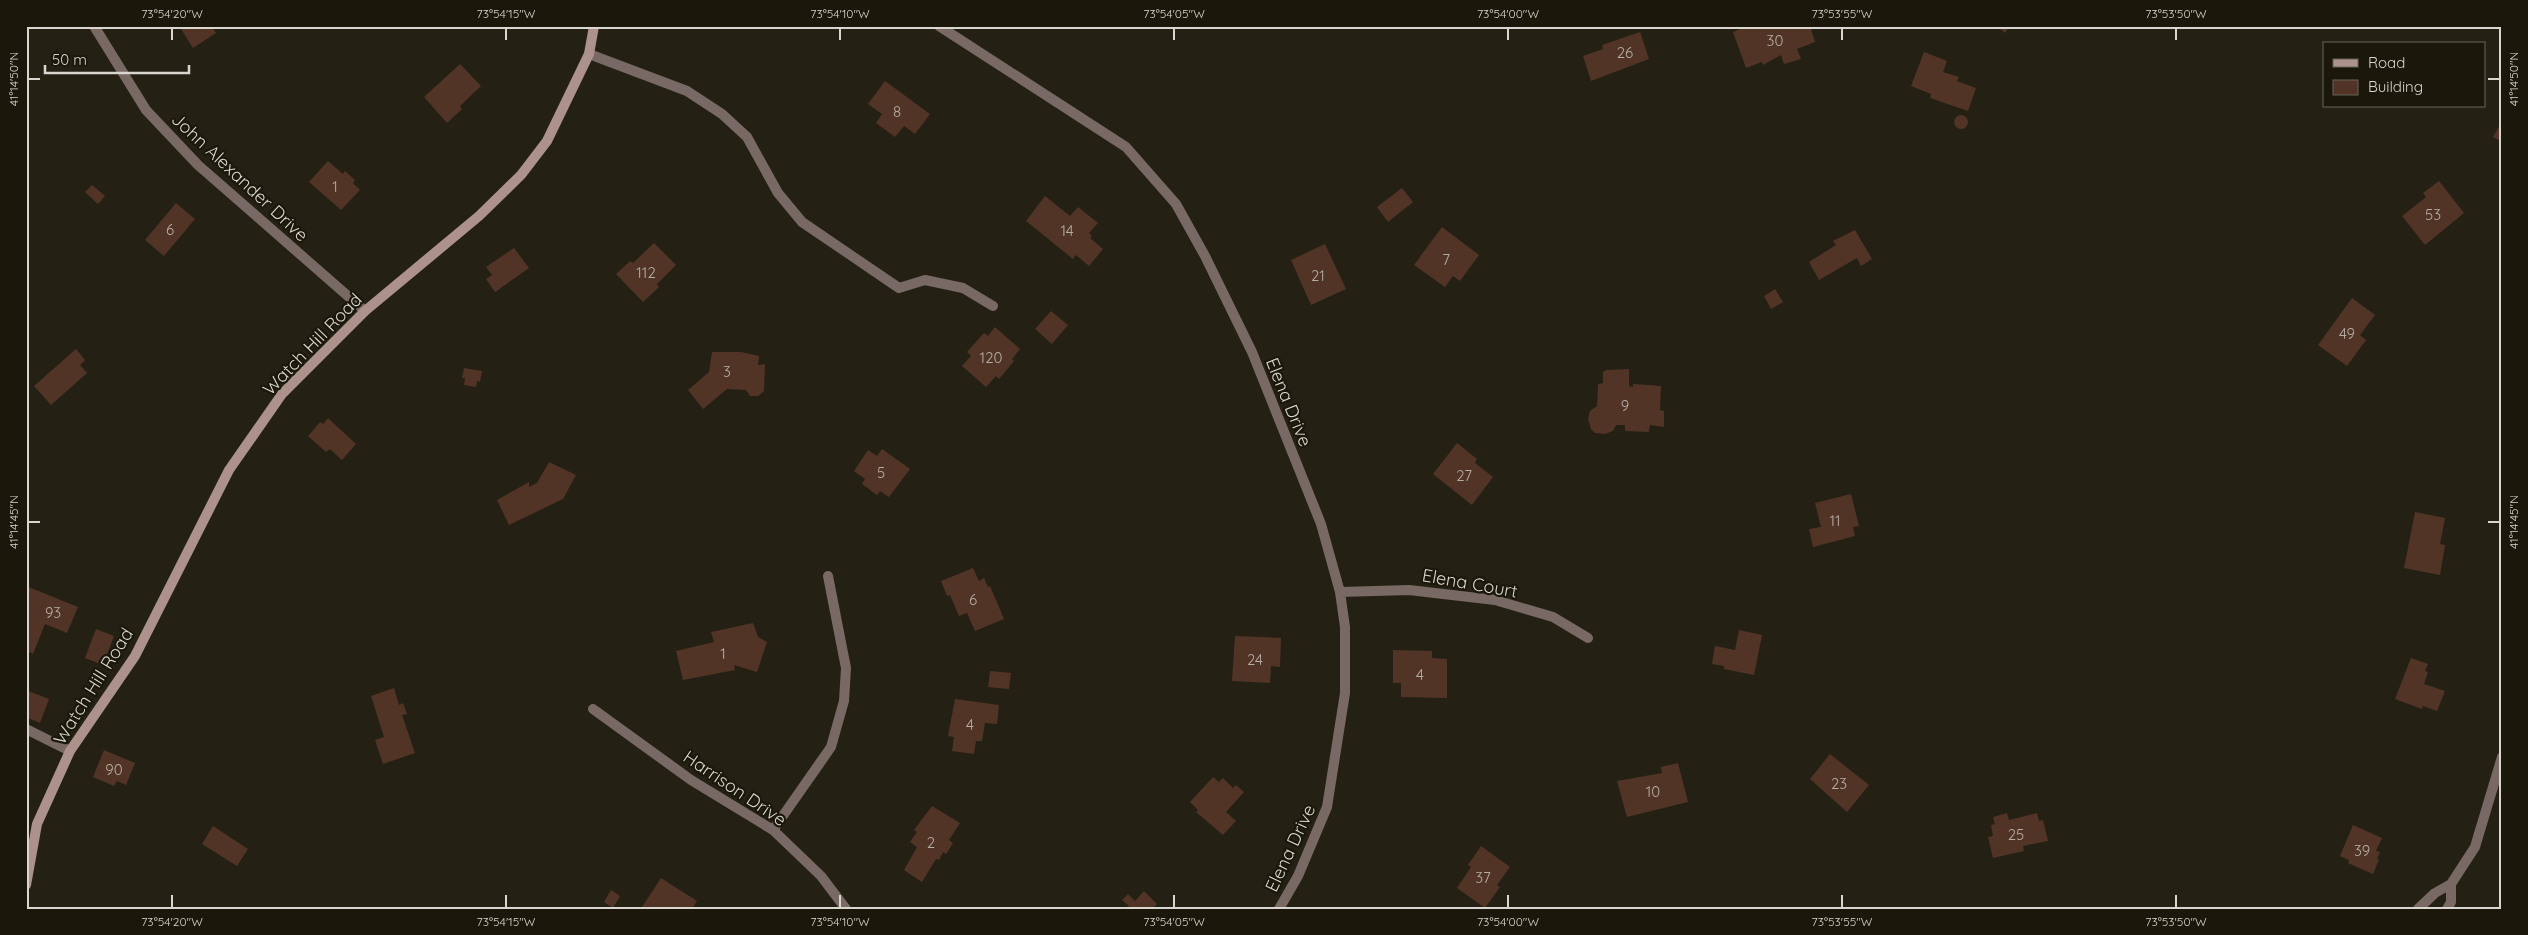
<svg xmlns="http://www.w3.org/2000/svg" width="2528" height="935" font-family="Quicksand,sans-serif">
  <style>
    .building { fill: #513426 }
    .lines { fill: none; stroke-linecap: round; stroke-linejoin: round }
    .lane { stroke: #796964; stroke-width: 10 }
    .street { stroke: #796964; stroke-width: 10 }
    .secondary { stroke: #ac928a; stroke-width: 10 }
    .ticks { fill: none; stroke: #d8d6ce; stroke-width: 2 }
    .labels { text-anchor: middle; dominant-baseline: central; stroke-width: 4.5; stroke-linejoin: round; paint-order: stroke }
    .number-label { font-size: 15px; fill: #b6aea4 }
    .street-label { font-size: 18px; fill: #d8d6ce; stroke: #1b180b }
    .neatline { fill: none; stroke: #d8d6ce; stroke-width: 2 }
    .ticks-label { font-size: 12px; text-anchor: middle; fill: #d8d6ce }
  </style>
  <rect width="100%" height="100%" fill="#242114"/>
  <path class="building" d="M179,26H211L216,33L193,48Z
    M1747,26H1810L1815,42L1797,49L1801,59L1784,64L1781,55L1763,65L1762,62L1746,68L1733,32Z
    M1997,26H2010L2005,33Z
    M1640,32L1649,59L1591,81L1583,56L1603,49L1602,45Z
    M1924,52L1947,61L1943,72L1959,77L1957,81L1976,88L1968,111L1930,98L1931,94L1911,86Z
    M460,64L481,86L460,106L462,109L447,123L424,97Z
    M885,81L930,114L915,134L904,126L895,137L876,123L882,114L868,104Z
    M1954 122a7 7 0 1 1 14 0a7 7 0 1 1-14 0Z
    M2502,121V142L2493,137Z
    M328,161L343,174L345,171L355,180L353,183L360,190L341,210L309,182Z
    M2439,181L2464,213L2425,245L2402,216L2426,197L2423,193Z
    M92,185L105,196L98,204L85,192Z
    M1402,188L1413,202L1388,222L1377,207Z
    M1045,196L1070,216L1078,207L1098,223L1089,233L1092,236L1090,238L1103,249L1089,266L1076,255L1073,259L1026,221Z
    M176,203L195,219L164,256L145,240Z
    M1442,227L1479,255L1460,281L1453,276L1445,287L1414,265Z
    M1855,230L1872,259L1861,266L1857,258L1819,280L1809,262L1836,245L1833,241Z
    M654,243L676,265L657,284L659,287L643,302L616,274L630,261L633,263Z
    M1325,244L1346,289L1311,305L1291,260Z
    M514,248L529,268L495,292L486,279L492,275L486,267Z
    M1775,289L1783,302L1771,309L1764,296Z
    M2352,298L2375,315L2360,335L2366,340L2347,366L2318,345Z
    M1051,311L1068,325L1052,344L1035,329Z
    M995,327L1020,349L1012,359L1014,361L999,379L996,376L986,387L962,366L971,356L967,352L984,333L988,336Z
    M76,349L85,360L80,365L87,373L51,405L34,386Z
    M712,352H741L759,356L758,365L765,364L764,391L758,396H750L746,390L727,389L703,409L688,390L709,372Z
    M464,368L482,371L480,382L477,381L476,387L464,385L465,378H462Z
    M1629,369V386L1633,387V384L1661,386L1660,410L1664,411V427L1650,425L1649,432L1625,431V425H1616L1613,431L1605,434L1595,433L1591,429L1588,419L1590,411L1597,406L1598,384L1603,383V372L1606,370Z
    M328,418L356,444L342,460L330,449L326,452L308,436L320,422L323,424Z
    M1457,443L1477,459L1475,463L1493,477L1472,505L1433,474Z
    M882,449L910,469L889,497L880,491L877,495L862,484L865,479L854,471L868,450L877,456Z
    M549,462L576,475L563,499L509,525L497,500L529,482V487L537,483Z
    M1851,494L1859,526L1853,527L1855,536L1813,547L1809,529L1821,527L1815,503Z
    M2415,512L2445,518L2440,544L2445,545L2440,575L2404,568Z
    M973,568L979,581L984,578L988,587L990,586L1004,619L975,631L967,613L959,616L950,595L947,596L941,581Z
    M26,586L78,607L67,633L45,624L33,654L30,652L26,661Z
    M753,623L758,637L767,642L757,672L734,665L735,670L683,680L676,651L714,642L711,632Z
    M96,629L114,636L103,665L85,658Z
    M1739,630L1762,635L1754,675L1724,669V666L1712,664L1715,646L1735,650Z
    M1235,636L1281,638L1280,667L1271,666L1270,683L1232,681Z
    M1393,650L1432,651V658L1447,659V698L1401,697V683H1393Z
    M2411,658L2428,664L2425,671L2428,672L2424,684L2445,691L2437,711L2423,706L2422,709L2395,699Z
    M990,671L1011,673L1009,689L988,687Z
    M394,688L399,705L403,703L407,714L402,715L415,753L383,764L375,740L384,737L371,696Z
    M26,690L49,699L40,723L26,717Z
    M955,699L999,705L997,724L985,723L982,741H976L974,754L952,751L954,737L948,736Z
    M104,750L135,763L126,785L117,781L114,786L93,777Z
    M1830,754L1869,785L1847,812L1810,779Z
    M1678,763L1688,802L1627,817L1617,781L1662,773L1661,767Z
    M1213,777L1219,782L1223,778L1233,788L1236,785L1244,792L1226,812L1236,821L1223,835L1196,812L1198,810L1190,802Z
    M932,806L960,823L949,840L953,843L946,854L943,852L939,860L936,859L922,882L904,870L917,847L910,842L917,832L914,830Z
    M2007,813L2009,820L2037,813L2039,821L2043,820L2048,841L2023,846L2024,851L1993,858L1988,837L1993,836L1991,825L1995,824L1993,817Z
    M2353,825L2382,838L2376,851L2380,852L2377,859L2379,860L2373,874L2348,863L2349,860L2340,856Z
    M213,826L248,849L237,866L202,844Z
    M1481,846L1510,867L1497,885L1500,887L1485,908L1457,888L1471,867L1468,865Z
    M661,878L697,901L692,909H645L642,907Z
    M611,890L620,896L613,908L604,902Z
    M1144,891L1157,904L1152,909H1127L1129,906L1122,900L1128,894L1135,901Z"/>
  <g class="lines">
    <path class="lane" d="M26,729L70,751"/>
    <path class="street" d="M94,26L146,110L198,165L365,311
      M939,26L1126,147L1176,204L1205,256L1252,352L1321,524L1340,592L1345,627V693L1327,807L1298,876L1279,909
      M589,54L687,91L722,114L747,137L778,193L802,222L899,288L925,280L963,288L993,306
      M1340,592L1409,590L1495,600L1553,617L1588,638
      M593,709L691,780L773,830L821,876L846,909
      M773,830L831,747L844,701L846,668L828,576
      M2418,909L2435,893L2451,884
      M2447,909L2451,902V884L2475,847L2502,757"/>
    <path class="secondary" d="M26,885L37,824L70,751L135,656L229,470L282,394L365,311L479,216L521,175L547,141L589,54L594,26"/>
  </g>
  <path class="ticks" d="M172,28V40M506,28V40M840,28V40M1174,28V40M1508,28V40M1842,28V40M2176,28V40M28,79H40M2488,79H2500M28,522H40M2488,522H2500M172,895V908M506,895V908M840,895V908M1174,895V908M1508,895V908M1842,895V908M2176,895V908"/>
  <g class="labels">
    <g class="number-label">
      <text x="1775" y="40">30</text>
      <text x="1625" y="52">26</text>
      <text x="897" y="111">8</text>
      <text x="335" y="186">1</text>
      <text x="2433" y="214">53</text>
      <text x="170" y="229">6</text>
      <text x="1067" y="230">14</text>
      <text x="1446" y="259">7</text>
      <text x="646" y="272">112</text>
      <text x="1318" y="275">21</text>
      <text x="2347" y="333">49</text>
      <text x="991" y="357">120</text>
      <text x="727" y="371">3</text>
      <text x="1625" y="405">9</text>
      <text x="881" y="472">5</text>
      <text x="1464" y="475">27</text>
      <text x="1835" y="520">11</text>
      <text x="973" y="599">6</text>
      <text x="53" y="612">93</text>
      <text x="723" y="653">1</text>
      <text x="1255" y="659">24</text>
      <text x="1420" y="674">4</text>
      <text x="970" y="724">4</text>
      <text x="114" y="769">90</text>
      <text x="1839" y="783">23</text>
      <text x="1653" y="791">10</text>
      <text x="2016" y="834">25</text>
      <text x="931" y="842">2</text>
      <text x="2362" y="850">39</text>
      <text x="1483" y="877">37</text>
    </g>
    <g class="street-label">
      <text transform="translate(240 177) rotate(43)">John Alexander Drive</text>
      <text transform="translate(312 344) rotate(-46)">Watch Hill Road</text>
      <text transform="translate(1289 402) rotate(68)">Elena Drive</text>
      <text transform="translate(1470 583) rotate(10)">Elena Court</text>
      <text transform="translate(93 686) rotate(-58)">Watch Hill Road</text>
      <text transform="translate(735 788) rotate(34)">Harrison Drive</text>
      <text transform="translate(1290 848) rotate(-65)">Elena Drive</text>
    </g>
  </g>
  <rect width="2528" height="935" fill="none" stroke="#1b180b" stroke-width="55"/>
  <rect x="2323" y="42" width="162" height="65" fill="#1b180b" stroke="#676459"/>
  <rect x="2333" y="59" width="25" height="8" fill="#ac928a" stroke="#676459"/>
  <text x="2368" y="68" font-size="15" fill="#d8d6ce">Road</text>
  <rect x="2333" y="80" width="25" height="15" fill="#513426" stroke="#676459"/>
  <text x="2368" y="92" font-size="15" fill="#d8d6ce">Building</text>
  <path d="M45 65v8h144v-8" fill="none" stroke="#d8d6ce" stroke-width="2.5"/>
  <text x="52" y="65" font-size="15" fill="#d8d6ce" stroke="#1b180b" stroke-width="4" paint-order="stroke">50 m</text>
  <rect x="28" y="28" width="2472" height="880" class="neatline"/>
  <g class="ticks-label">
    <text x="172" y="18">73°54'20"W</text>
    <text x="506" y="18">73°54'15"W</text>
    <text x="840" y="18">73°54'10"W</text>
    <text x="1174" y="18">73°54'05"W</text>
    <text x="1508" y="18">73°54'00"W</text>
    <text x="1842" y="18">73°53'55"W</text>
    <text x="2176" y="18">73°53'50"W</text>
    <text transform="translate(14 79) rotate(-90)" y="4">41°14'50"N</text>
    <text transform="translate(2514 79) rotate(-90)" y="4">41°14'50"N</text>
    <text transform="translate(14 522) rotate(-90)" y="4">41°14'45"N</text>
    <text transform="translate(2514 522) rotate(-90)" y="4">41°14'45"N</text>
    <text x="172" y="926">73°54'20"W</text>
    <text x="506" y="926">73°54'15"W</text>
    <text x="840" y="926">73°54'10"W</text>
    <text x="1174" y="926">73°54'05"W</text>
    <text x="1508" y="926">73°54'00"W</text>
    <text x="1842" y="926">73°53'55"W</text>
    <text x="2176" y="926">73°53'50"W</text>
  </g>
</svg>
